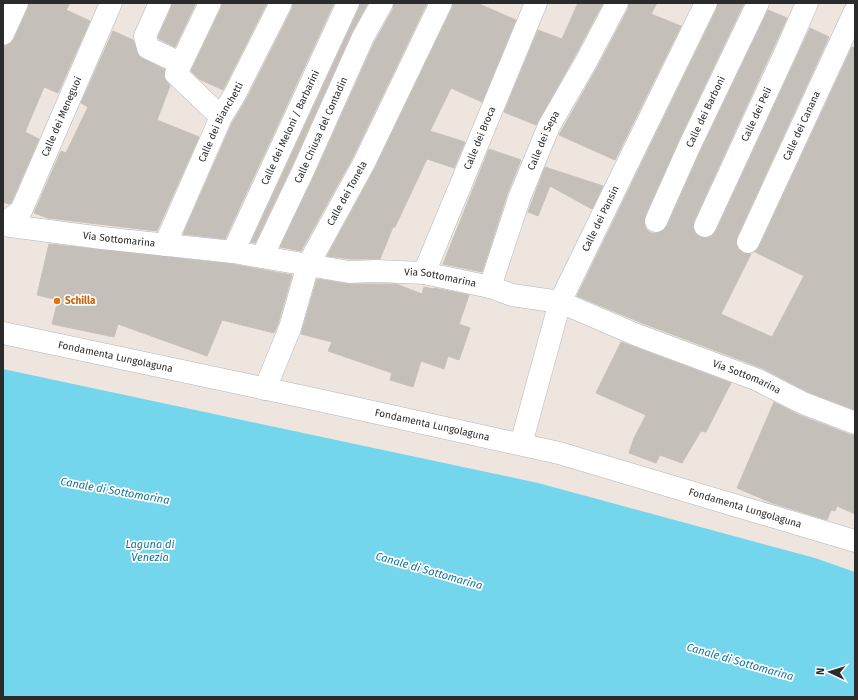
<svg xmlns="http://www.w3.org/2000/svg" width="858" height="700" font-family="'Fira Sans',sans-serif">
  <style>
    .water { fill: #74d6ec }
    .building { fill: #c5bfba; stroke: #c8c1b7 }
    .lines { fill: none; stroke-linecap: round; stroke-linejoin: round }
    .minor-casing { stroke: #b1b5bf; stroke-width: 23 }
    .minor { stroke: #fff; stroke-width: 22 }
    .food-dot { fill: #e8710a; stroke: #fff; stroke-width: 1.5 }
    .labels { text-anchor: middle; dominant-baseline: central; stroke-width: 3.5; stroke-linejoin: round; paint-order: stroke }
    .street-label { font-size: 10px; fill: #2b2b2b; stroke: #fff }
    .food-label { font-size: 10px; font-weight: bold; fill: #c56008; stroke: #fff; text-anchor: start }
    .water-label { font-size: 11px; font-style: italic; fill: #11769a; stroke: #fff }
  </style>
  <rect width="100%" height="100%" fill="#ede5de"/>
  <path class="water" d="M3,369L538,483L815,558L855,572V697H3Z"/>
  <path class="building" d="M29,3H70L66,10L90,21L58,93L44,87L25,132L39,139L11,203L9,204L3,202V46L10,44L14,39L28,8Z
    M172,3H196L175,47L159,39L158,37L171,8Z
    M222,3H267L223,90L199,79L191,71L221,8Z
    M293,3H334L225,239L183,234L232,123L246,100L292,9Z
    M360,3H368L352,32L292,166L255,243L251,242L359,8Z
    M394,3H427L353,157L301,251L280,247L314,176L374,43L393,9Z
    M453,3H477L516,20L482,102L451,88L430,131L465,142L454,168L427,159L395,227H393L380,259H350L327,256L375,168L452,8Z
    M578,3H603L576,54L536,125L504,112L538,30L562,39Z
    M629,3H657L651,14L681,26L615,160L559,135L598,66L628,9Z
    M718,3H744L678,142L645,216L644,223L646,229L651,233H657L663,231L667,226L700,152L768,10L787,18L694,221L693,227L695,233L700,237L707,238L712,236L716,231L810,28L829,37L737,237L736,244L738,249L743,253L751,254L721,314L772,337L804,276L755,252L759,247L852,47L855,48V410L808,392L762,368L642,323L577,296L717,8Z
    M113,31L133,40L139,56L165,70L164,77L170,86L157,120L199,137L157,231L48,218L34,213L61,151L66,153L88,107L81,103Z
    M489,149L521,160L508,192L482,272L443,264Z
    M545,167L603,186L592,209L550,186L538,216L528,212Z
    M49,244L231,264L292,275L278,324L274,333L222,320L207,356L118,324L114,337L52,324L58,300L37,295Z
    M317,279L349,284H396L422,294L424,287L433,289L434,288L469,295L459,324L470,328L459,360L448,356L444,369L421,361L413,387L390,380L392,373L328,351L332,342L301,334Z
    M621,342L731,383L706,432L701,431L682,463L660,455L656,463L629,453L634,438L646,415L596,393Z
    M774,402L799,415L851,435H855V514L837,506L835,511L831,510L827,520L772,503L737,488Z"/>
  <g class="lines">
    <defs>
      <g id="minor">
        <path d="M160,3L145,36L148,48L180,63"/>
        <path d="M210,3L176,74L221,117"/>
        <path d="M3,34L17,3"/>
        <path id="s1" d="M656,221L689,147L758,3"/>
        <path id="s2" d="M3,224L21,211L111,3"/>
        <path id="s3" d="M3,225L102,238L233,252L349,272L376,271L424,273L490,287L512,295L560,302L637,335L758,380L803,403L855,423"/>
        <path id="s4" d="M705,226L786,51L807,3"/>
        <path id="s5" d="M748,242L855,11"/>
        <path id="s6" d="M165,245L221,117L235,94L281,3"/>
        <path id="s7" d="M233,252L348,3"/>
        <path id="s8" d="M262,257L303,171L363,37L382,3"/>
        <path id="s9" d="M424,273L536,3"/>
        <path id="s10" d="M490,287L520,196L549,126L587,60L617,3"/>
        <path id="s11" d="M3,333L323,401L559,453L855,541"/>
        <path id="s12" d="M265,389L290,328L308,265L364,163L441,3"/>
        <path id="s13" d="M521,444L560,302L706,3"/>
      </g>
    </defs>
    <use href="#minor" class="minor-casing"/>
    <use href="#minor" class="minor"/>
  </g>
  <circle class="food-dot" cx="57" cy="301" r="4"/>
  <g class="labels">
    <g class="street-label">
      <text stroke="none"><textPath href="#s1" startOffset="120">Calle dei Barboni</textPath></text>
      <text stroke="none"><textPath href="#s4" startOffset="123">Calle dei Peli</textPath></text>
      <text stroke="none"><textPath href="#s2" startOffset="125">Calle dei Meneguoi</textPath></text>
      <text stroke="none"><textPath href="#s6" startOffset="135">Calle dei Bianchetti</textPath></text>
      <text stroke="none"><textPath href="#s5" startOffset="128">Calle dei Canana</textPath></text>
      <text stroke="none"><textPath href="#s7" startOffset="137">Calle dei Meloni / Barbarini</textPath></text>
      <text stroke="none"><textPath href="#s8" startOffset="140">Calle Chiusa del Contadin</textPath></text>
      <text stroke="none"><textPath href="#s9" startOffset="146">Calle dei Broca</textPath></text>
      <text stroke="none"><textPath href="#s10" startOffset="156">Calle dei Sepa</textPath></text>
      <text stroke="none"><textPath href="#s12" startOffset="213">Calle dei Tonela</textPath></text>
      <text stroke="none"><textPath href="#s13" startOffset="240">Calle dei Pansin</textPath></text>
      <text stroke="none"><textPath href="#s3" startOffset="117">Via Sottomarina</textPath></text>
      <text stroke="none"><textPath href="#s3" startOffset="441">Via Sottomarina</textPath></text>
      <text stroke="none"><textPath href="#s11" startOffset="115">Fondamenta Lungolaguna</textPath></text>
      <text stroke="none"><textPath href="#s3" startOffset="765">Via Sottomarina</textPath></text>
      <text stroke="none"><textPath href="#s11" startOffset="439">Fondamenta Lungolaguna</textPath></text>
      <text stroke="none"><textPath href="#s11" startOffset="763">Fondamenta Lungolaguna</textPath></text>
    </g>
    <g class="food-label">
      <text x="65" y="301">Schilla</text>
    </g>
    <g class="water-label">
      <text transform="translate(115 491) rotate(10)">Canale di Sottomarina</text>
      <text x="150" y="544">Laguna di<tspan x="150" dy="13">Venezia</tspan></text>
      <text transform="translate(429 571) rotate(16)">Canale di Sottomarina</text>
      <text transform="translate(740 662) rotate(16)">Canale di Sottomarina</text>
    </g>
  </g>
  <rect width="858" height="700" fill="none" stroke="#2b2b2b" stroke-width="8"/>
  <g transform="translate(830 672) rotate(274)" stroke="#ffffff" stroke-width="3" paint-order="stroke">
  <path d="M0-3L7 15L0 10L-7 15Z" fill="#2b2b2b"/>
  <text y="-6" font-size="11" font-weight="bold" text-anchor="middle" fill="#2b2b2b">N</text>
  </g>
</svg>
